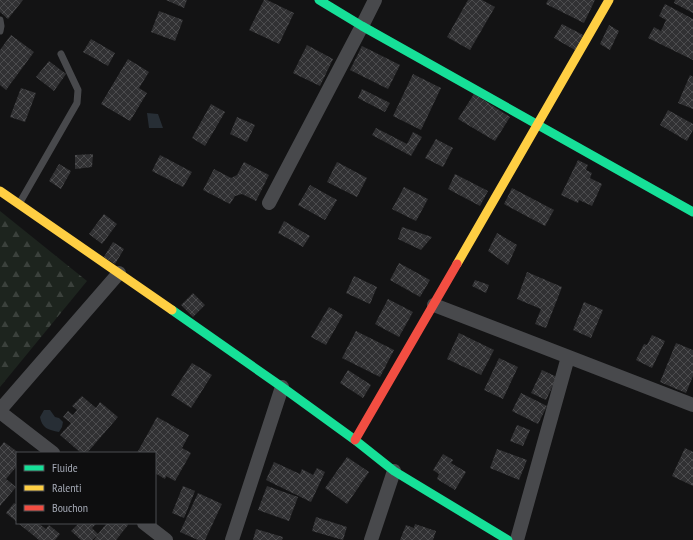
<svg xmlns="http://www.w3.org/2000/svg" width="693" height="540" font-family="'PT Sans Narrow',sans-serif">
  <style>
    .forest { fill: url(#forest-firs) }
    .water { fill: #272e35 }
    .building { fill: url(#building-cross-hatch) }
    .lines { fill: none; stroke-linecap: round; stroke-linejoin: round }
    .lane { stroke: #48494c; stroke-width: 7 }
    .street { stroke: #48494c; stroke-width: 14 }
    .fast { stroke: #16e098; stroke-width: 9 }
    .slow { stroke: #ffcf43; stroke-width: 9 }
    .jam { stroke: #f24e42; stroke-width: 9 }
  </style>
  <defs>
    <pattern id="forest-firs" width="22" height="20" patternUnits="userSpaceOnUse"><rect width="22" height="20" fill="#1d241e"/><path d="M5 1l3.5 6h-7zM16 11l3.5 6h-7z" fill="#3b413c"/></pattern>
    <pattern id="building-cross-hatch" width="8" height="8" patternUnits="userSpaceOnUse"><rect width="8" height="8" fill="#313133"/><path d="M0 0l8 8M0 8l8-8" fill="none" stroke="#4c4c4e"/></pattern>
  </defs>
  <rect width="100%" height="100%" fill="#131314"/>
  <path class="forest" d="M0,211L87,281L0,387Z"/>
  <path class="water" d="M147,113L158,114L163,128H149Z
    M44,410H50L55,417L59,418L63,422L62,427L59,432C48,430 42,428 40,417Z"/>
  <path class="building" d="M0,0H23L8,19L0,12Z
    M166,0H187L184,8Z
    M264,0H267L294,13L279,44L249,30Z
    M468,0H482L495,7L470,50L447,37Z
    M548,0H595L584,23L546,4Z
    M675,0H693V13L674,3Z
    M665,4L693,19V60L648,38L654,27L661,31L666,20L659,16Z
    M159,11L183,20L175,41L151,32Z
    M562,24L583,35L575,50L554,38Z
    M609,25L619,31L610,50L600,44Z
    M11,35L34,52L6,90L0,85V50Z
    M91,39L115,53L108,66L83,52Z
    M307,45L333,59L320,86L293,73Z
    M362,46L400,65L388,89L350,70Z
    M128,59L149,72L139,88L147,93L130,121L101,104Z
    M49,61L66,74L54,91L36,77Z
    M413,74L441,88L421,130L393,116Z
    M690,75L693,77V109L678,103Z
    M21,88L36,93L25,122L10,117Z
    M362,89L390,103L385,112L358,98Z
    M474,94L510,117L495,141L458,119Z
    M211,104L225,112L205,146L192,138Z
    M668,110L693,124V130L687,141L660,125Z
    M237,117L255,125L247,142L230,134Z
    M376,128L407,144L413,132L422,137L411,156L372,135Z
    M436,139L453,148L443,167L425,158Z
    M93,154L92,167L75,169V155Z
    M160,155L192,172L183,187L152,171Z
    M578,160L588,165L586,170L592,173L590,178L602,184L592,206L579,200L578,203L561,195Z
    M244,162L269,175L256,201L242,194L235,196L230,204L203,190L214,169L231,178L237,175Z
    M337,162L367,178L357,197L327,182Z
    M59,164L71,171L61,189L49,181Z
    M455,174L488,191L480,206L448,189Z
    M310,185L337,200L325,220L298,205Z
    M404,187L428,199L416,221L392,209Z
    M512,188L554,210L545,226L504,204Z
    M104,214L117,224L102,244L89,234Z
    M284,221L310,236L303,247L278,233Z
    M402,227L432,237L421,250L398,239Z
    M497,233L517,245L508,265L488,251Z
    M113,242L124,249L115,264L104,257Z
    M399,263L430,280L420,297L390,280Z
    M527,272L562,287L546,328L535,324L541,309L517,299Z
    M354,276L377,287L370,304L346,293Z
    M475,280L489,285L486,293L472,286Z
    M193,293L205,305L193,317L181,305Z
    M388,299L413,312L399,337L375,324Z
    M584,302L603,310L591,338L573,330Z
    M329,307L343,315L326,345L311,337Z
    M356,331L394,350L380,377L342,358Z
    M459,333L494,350L481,375L447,359Z
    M652,335L665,341L652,368L636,360L644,344L647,345Z
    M676,343L693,350V376L686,393L660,382Z
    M499,358L518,367L503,399L484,390Z
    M192,363L212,375L191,408L171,395Z
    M348,370L371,385L363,398L340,383Z
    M542,370L557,377L546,400L531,393Z
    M521,393L547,406L538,424L512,411Z
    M82,396L96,408L100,402L118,417L87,453H81L60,435L71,423L63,417L68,411L73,415L77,410L72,406Z
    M157,417L189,435L182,448L191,453L175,481L166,476L165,479L155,473V453H137Z
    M517,425L530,430L523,446L510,441Z
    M4,442L19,453H17V466L6,479L16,487L0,506V447Z
    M685,448L693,452V486L672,476Z
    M497,449L527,460L519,480L490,468Z
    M443,454L453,460L451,463L466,472L455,490L437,479L439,474L433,470Z
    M347,457L369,472L347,504L325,488Z
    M274,462L300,474L302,469L313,475L317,468L325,472L311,502L266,480Z
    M183,486L195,491L184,518L172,513Z
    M267,486L298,497L289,521L258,510Z
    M198,493L222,504L205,540H198L180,532Z
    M14,503L17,505V522L6,513Z
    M316,517L347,527L343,540L312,531Z
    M18,523H38L46,529L49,525L60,534L55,540H39Z
    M79,523H97L92,528L98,534L107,523H127L128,525L116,540H94L98,534L92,540H81L71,531Z
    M415,524L436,531L433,540H400L406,525L414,528Z
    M256,529L283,537L282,540H253Z"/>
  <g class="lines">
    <path class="lane" d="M0,20L1,26L0,31
      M19,204L77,103L78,90L61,54"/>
    <path class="street" d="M269,203L362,26L375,0
      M434,305L693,405
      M0,410L119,273
      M0,412L53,453
      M144,523L166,540
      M232,540L282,387
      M371,540L394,471
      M517,540L568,357"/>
    <path class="fast" d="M319,0L362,26L693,212
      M172,310L282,387L355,440L394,471L508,540"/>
    <path class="slow" d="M0,191L172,310
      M457,264L609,0"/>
    <path class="jam" d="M355,440L457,264"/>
  </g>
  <rect x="16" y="452" width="140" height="72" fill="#0e0e0f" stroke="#4a4c51"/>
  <rect x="24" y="465" width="20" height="6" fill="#16e098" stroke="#4a4c51"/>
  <text x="52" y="472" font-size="12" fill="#a4a9b5">Fluide</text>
  <rect x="24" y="485" width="20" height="6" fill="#ffcf43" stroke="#4a4c51"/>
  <text x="52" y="492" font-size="12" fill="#a4a9b5">Ralenti</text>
  <rect x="24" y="505" width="20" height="6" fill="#f24e42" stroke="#4a4c51"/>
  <text x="52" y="512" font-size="12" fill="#a4a9b5">Bouchon</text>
</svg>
